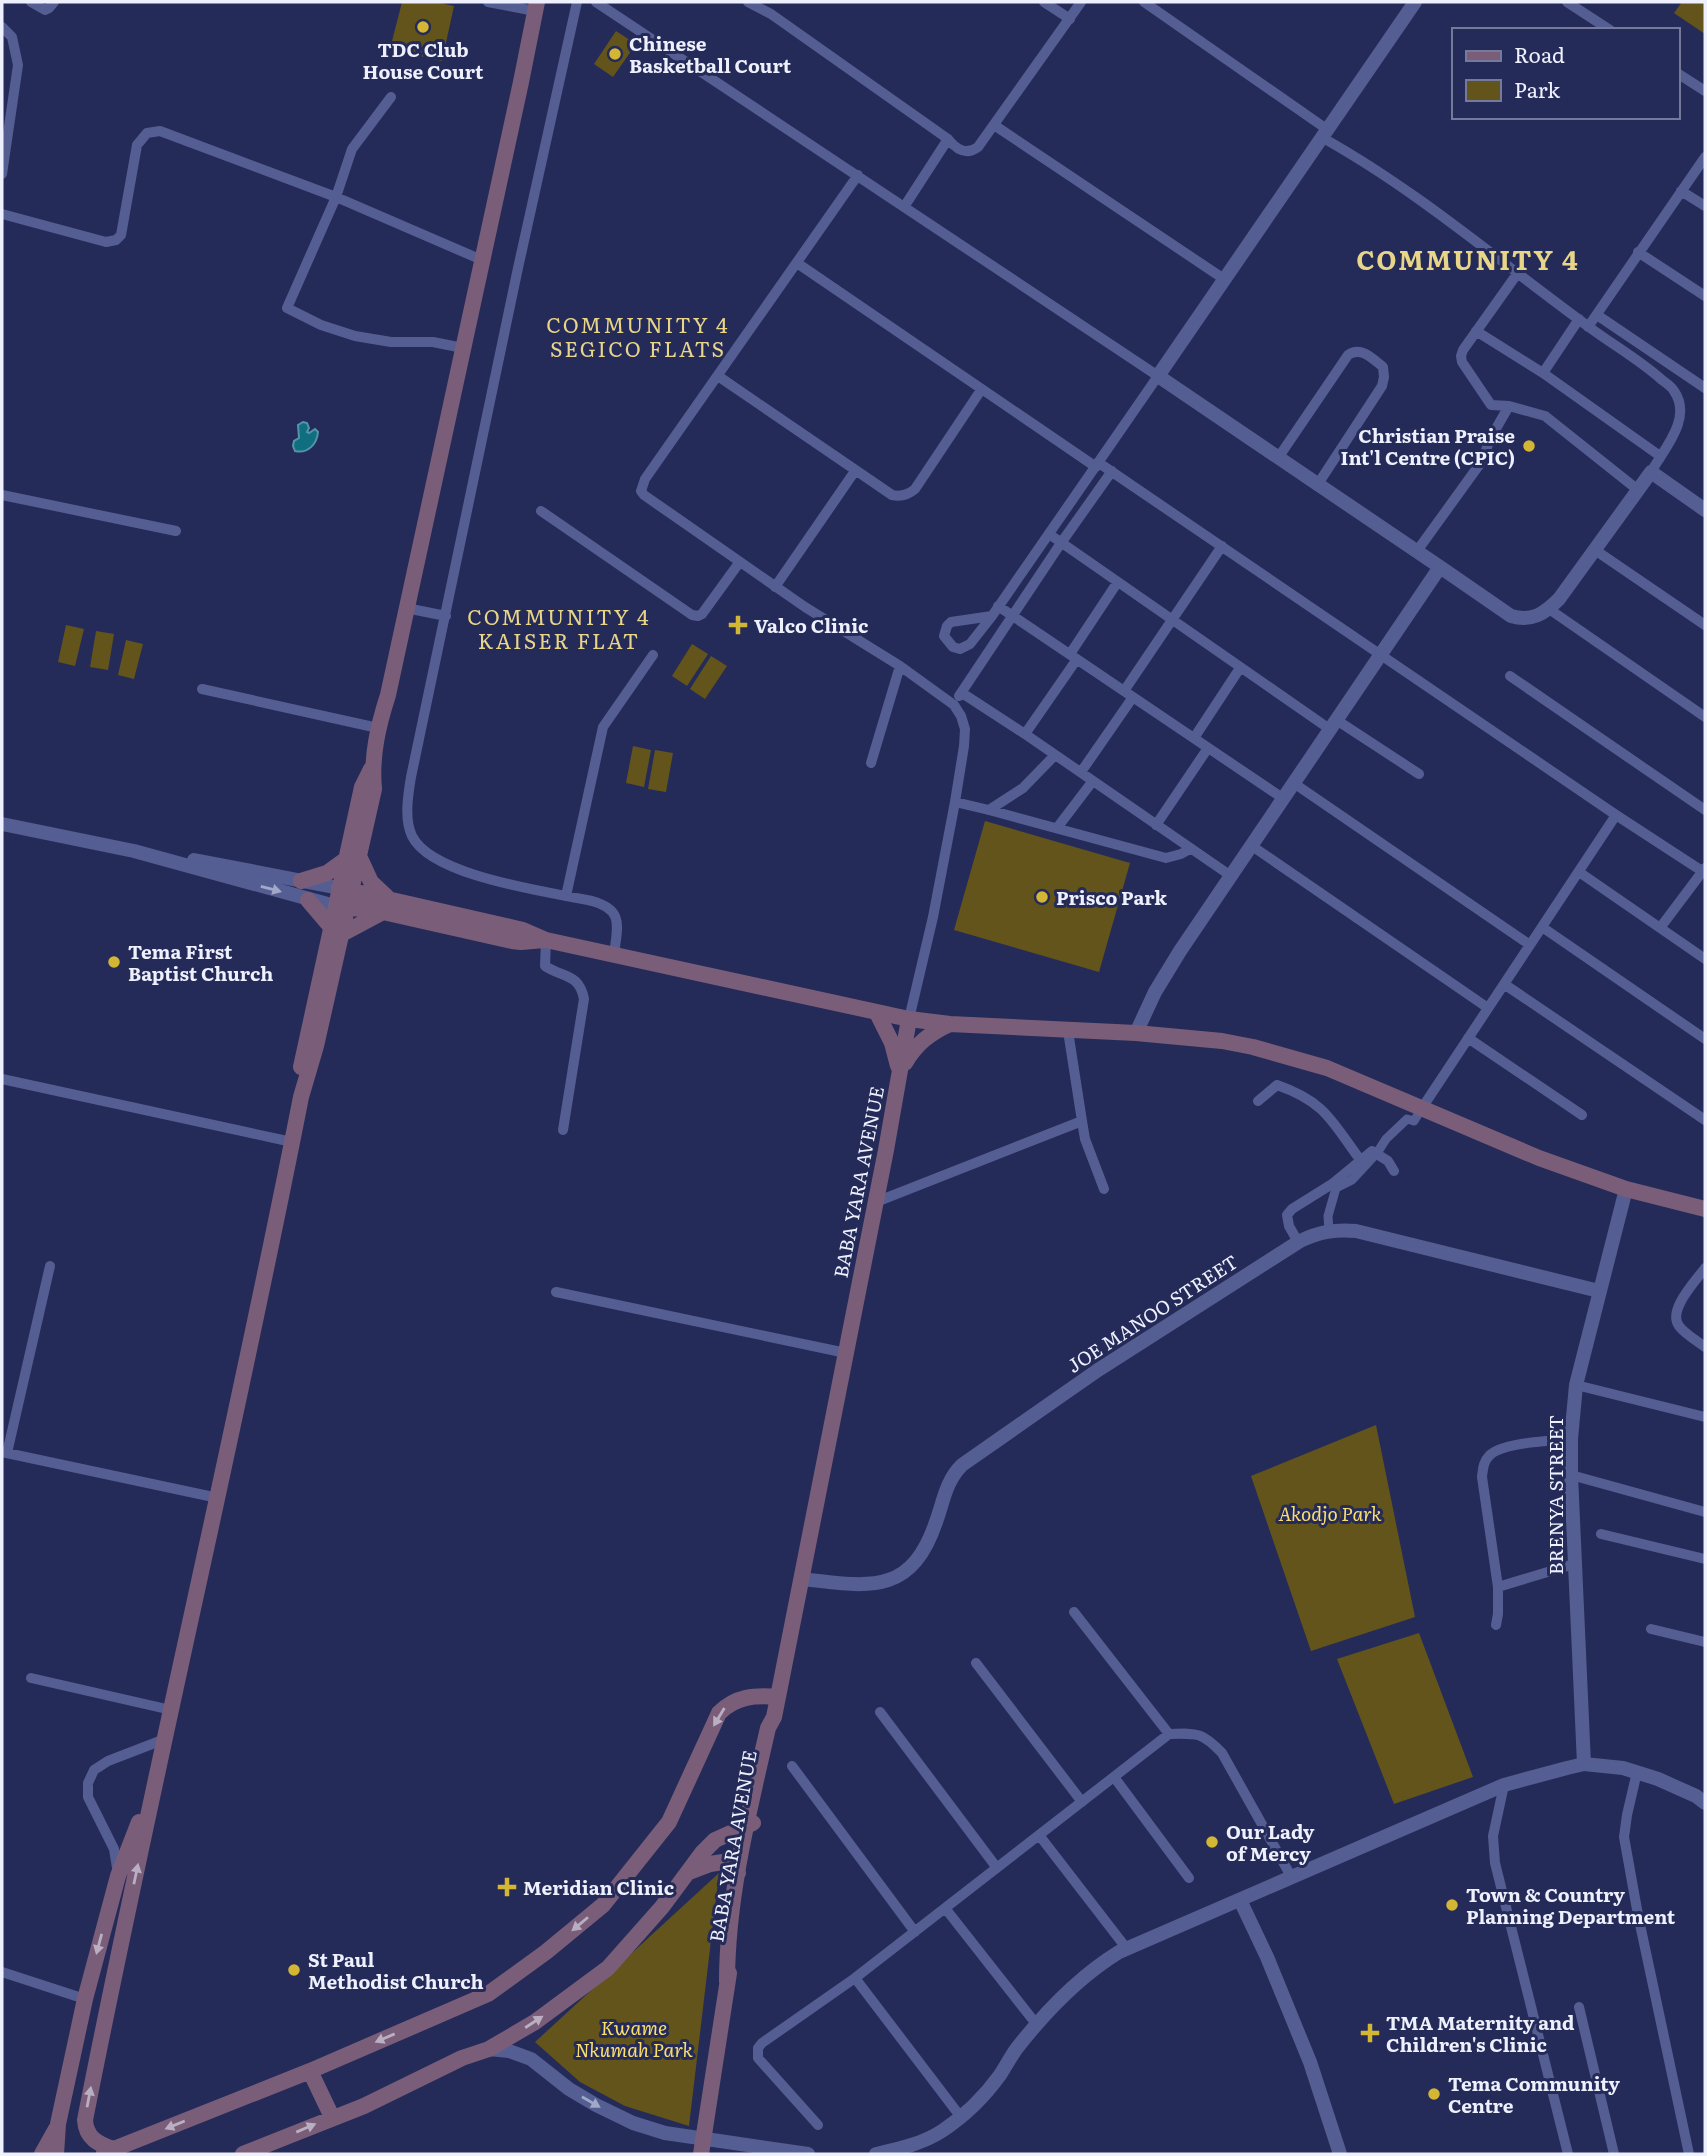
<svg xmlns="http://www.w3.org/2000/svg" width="1707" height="2156" font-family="Literata,serif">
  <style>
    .green { fill: #62541a }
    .water { fill: #106e81; stroke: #5395a6; stroke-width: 2 }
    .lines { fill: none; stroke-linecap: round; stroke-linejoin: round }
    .pedestrian { stroke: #555e92; stroke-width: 9 }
    .minor { stroke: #555e92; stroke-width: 10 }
    .tertiary { stroke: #555e92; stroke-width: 14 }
    .secondary { stroke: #7a5e79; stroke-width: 16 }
    .oneway { fill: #a2a8c8 }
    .oneway2 { fill: #baafc2 }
    .poi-dot { fill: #d4b635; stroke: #252b59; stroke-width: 2.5 }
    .labels { text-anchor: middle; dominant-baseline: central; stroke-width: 6; stroke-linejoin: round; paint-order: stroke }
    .poi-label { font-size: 19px; font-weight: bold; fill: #eef1fd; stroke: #252b59; text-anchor: start }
    .street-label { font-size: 19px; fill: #eef1fd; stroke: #252b59 }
    .park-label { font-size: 19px; font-style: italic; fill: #fbdf6e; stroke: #252b59 }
    .neighbourhood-label { font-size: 21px; letter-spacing: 2px; fill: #e9d587; stroke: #252b59 }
    .district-label { font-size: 26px; font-weight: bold; letter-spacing: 2px; fill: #e9d587; stroke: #252b59 }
  </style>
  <rect width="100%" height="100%" fill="#252b59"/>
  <path class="green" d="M402,2H435L454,6L442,61L390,49Z
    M1682,2H1705V34L1674,13Z
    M616,31L636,44L613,77L594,64Z
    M66,625L84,629L75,666L58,662Z
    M96,631L114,634L108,670L90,667Z
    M126,640L143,644L134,679L118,675Z
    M692,644L708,654L687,686L672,676Z
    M711,656L727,666L705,699L690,689Z
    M633,746L651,750L644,787L626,783Z
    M655,750L673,753L666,792L648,789Z
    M985,821L1130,863L1099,972L954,930Z
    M1376,1425L1415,1617L1311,1651L1251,1476Z
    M1419,1633L1473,1777L1394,1804L1337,1659Z
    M719,1873L689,2126L625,2106L580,2082L535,2042Z"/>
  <path class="water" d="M303,422L307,423L309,428L307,432L309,433L315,429L318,432C317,444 308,454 295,451L293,446L294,441L299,438L298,425Z"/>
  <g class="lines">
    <path class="pedestrian" d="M1329,1231L1328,1216L1336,1188L1352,1180L1377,1153L1386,1139L1407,1119L1414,1121L1422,1108"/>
    <path class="minor" d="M31,2L45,10L49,8L54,2
      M488,2L535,11
      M577,2L518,268L411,777C408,795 404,819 412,836C432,877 550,892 592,901C625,910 617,927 614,955
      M596,2L1158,376L992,616L970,644L960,649L953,647L944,636L947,626L951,622L992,616
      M748,2L771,14L948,139C956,149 966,156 978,147L1081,2
      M1044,2L1070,19
      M1144,2L1328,130
      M1567,2L1610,30
      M2,27L12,37L18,65L2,174
      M1677,73L1705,91
      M391,97L352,149L336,197L287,308L321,325L355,336L391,342H433L463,348
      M994,125L1224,279
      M1323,138C1418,191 1501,263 1589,327C1613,345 1640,360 1662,380C1666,383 1672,387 1674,391C1693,418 1664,449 1651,472
      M858,175L645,479L641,491L644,495L805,607L900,666L954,705L961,716L965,729L964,746L955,802L933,917L909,1019
      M1681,191L1705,206
      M904,207L948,139
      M2,214L106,242L116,240L121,235L137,145L147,133L160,131L336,197L482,260
      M1638,252L1705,296
      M797,263L1096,467
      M1517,274L1463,350L1461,356L1462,362L1491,405L1509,406L1545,416L1638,490
      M1597,315L1705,388
      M1579,319L1543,373L1660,456
      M1588,327L1705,157
      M1476,331L1543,373
      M718,376L892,495C901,497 908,495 915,489L981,390
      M1278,458L1348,355C1361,346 1372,358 1383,367L1384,377L1382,386L1318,484
      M1099,463L1616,815L1705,873
      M2,495L176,531
      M541,511L692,615L698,616L702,614L739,563
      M1049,534L1331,730
      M1595,550L1705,625
      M1417,551L1482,461L1490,439L1509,406
      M775,587L855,471
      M998,606L1284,799
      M406,608L446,616
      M1549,609L1705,717
      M1070,654L1117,583
      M1510,676L1705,810
      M202,689L378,728
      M1124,691L1222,546
      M962,693L1025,734L1231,876
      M959,696L1061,543L1112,471
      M1338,721L1419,774
      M1025,734L1077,659
      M1194,738L1240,668
      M871,763L900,666
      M1081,772L1133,697
      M1295,784L1530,945
      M955,802L989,810L1166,858L1181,854L1190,849
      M989,810L1023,788L1055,755
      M1156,825L1208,748
      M1057,828L1092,782
      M1252,846L1488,1008
      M1579,872L1705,959
      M566,896L603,727L653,655
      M1542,927L1705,1039
      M1660,928L1705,868
      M546,940L545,966C563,978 579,973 584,999L563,1130
      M1504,984L1705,1120
      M1068,1031L1082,1121
      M1468,1038L1582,1115
      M2,1079L292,1142
      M1258,1101L1277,1085C1326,1102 1332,1122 1361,1161
      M1422,1108L1616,815
      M876,1202L1082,1121L1085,1139L1104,1189
      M1298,1242L1289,1226L1287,1215L1292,1209L1332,1184L1372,1151L1388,1161L1394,1171
      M1705,1268C1696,1281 1667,1310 1679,1326C1685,1334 1697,1341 1705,1347
      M556,1292L846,1353
      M1576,1385L1705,1417
      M2,1452L218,1498
      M7,1453L50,1266
      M1571,1475L1705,1512
      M1601,1534L1705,1559
      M1498,1587L1574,1564
      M1074,1612L1169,1734
      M1496,1625L1498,1614V1587L1482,1477C1483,1469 1483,1462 1489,1456C1501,1442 1552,1441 1571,1439
      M1651,1629L1705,1642
      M976,1663L1082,1802
      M31,1678L171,1710
      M880,1712L997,1868
      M792,1766L915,1932
      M1637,1772L1627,1815L1624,1837L1638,1915L1689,2154
      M1114,1777L1189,1878
      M1504,1785L1493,1836L1495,1863L1568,2154
      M1039,1835L1127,1949
      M118,1874L114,1849L88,1797V1783L94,1770L108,1761L165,1739
      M945,1908L1037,2025
      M2,1972L85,1999
      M855,1978L960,2116
      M1579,2007L1614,2154
      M818,2125L758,2058V2048L762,2043L855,1978L1169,1734C1197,1733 1202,1732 1222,1753L1292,1878"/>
    <path class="tertiary" d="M1440,567L1511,616C1532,622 1544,614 1559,599L1651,472L1705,510
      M2,824L134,851L335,906
      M194,860L339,888
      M1136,1033L1155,992L1180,951L1440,567L1158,376L1415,2
      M802,1579C870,1587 912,1596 937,1519C944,1499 946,1481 962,1465L1098,1370L1300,1241C1319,1232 1335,1229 1356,1231L1599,1291
      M1584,1764L1571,1475V1439L1576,1385L1626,1189
      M1240,1900L1267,1957L1310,2062L1340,2154
      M489,2049L509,2051L531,2059L569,2089L596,2105L633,2123L665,2133L808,2154
      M876,2154C898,2149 922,2144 942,2131C963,2117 985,2096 1000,2075C1006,2066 1011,2056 1017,2048C1046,2011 1080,1976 1119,1952L1504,1785L1567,1768L1584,1764L1623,1768L1658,1779L1696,1796L1705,1803"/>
    <path class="secondary" d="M359,856L371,882L387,897
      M301,881L327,873L345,860
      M339,888L523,930L546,940L909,1019L950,1024L1136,1033L1222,1041L1253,1047L1327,1068L1539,1158L1626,1189L1705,1209
      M308,900L331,927
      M339,906L383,912L512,941L521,942L544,940
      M340,935L383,912
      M877,1013L892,1043L898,1066
      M905,1063C916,1044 930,1033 950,1024
      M301,1067L362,787L371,769
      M689,1872L710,1864L723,1862L738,1873
      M727,1982C727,1897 749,1811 768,1728L774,1717L778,1697L886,1150L909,1019
      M310,2071L332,2117
      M113,2149C98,2144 86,2138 85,2120C152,1778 234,1440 301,1097L316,1046L374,789C371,756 378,726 388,695L521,82L537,2
      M104,2153L310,2071L488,1994L546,1952L603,1905L669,1822L719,1713C736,1696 755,1695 778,1697
      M42,2154L56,2129
      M56,2154L58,2124L85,1999L118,1876L139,1822
      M243,2154L364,2106L462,2058L489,2049L535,2022L608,1968L662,1907L702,1853L715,1840L753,1823
      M701,2154L729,1973"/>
  </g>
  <defs><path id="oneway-solid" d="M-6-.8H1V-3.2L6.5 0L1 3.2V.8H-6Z" transform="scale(1.75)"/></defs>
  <g class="oneway">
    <use href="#oneway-solid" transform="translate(271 889) rotate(15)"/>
    <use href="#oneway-solid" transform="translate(591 2102) rotate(30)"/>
  </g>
  <g class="oneway2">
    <use href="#oneway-solid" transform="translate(719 1717) rotate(121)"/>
    <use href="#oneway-solid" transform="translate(136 1874) rotate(-78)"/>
    <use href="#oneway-solid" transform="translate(580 1924) rotate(140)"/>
    <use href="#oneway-solid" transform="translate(99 1944) rotate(105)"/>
    <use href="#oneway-solid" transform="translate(534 2022) rotate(-33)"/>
    <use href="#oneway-solid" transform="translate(385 2038) rotate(157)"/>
    <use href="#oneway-solid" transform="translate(89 2097) rotate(-79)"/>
    <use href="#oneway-solid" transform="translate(175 2125) rotate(158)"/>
    <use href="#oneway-solid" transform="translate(306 2128) rotate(-23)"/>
  </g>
  <g class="poi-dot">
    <circle cx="423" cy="27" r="7"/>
    <circle cx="615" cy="54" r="7"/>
    <circle cx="1529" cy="446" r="7"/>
    <path d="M734.5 614.5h7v7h7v7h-7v7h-7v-7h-7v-7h7z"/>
    <circle cx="1042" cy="897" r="7"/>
    <circle cx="114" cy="962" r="7"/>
    <circle cx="1212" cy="1842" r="7"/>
    <path d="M503.5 1876.5h7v7h7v7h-7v7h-7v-7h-7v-7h7z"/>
    <circle cx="1452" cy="1905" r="7"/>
    <circle cx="294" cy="1970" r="7"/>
    <path d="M1366.5 2022.5h7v7h7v7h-7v7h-7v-7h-7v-7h7z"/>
    <circle cx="1434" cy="2094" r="7"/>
  </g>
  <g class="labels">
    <g class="poi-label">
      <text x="629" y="43">Chinese<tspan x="629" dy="22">Basketball Court</tspan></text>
      <text x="423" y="49" text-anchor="middle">TDC Club<tspan x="423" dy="22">House Court</tspan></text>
      <text x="1515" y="435" text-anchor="end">Christian Praise<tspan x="1515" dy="22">Int'l Centre (CPIC)</tspan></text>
      <text x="754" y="625">Valco Clinic</text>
      <text x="1056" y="897">Prisco Park</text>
      <text x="128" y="951">Tema First<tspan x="128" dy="22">Baptist Church</tspan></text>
      <text x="1226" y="1831">Our Lady<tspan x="1226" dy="22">of Mercy</tspan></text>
      <text x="523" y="1887">Meridian Clinic</text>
      <text x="1466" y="1894">Town &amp; Country<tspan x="1466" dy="22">Planning Department</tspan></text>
      <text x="308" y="1959">St Paul<tspan x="308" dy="22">Methodist Church</tspan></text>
      <text x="1386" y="2022">TMA Maternity and<tspan x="1386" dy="22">Children's Clinic</tspan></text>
      <text x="1448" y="2083">Tema Community<tspan x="1448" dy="22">Centre</tspan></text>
    </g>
    <g class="street-label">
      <text transform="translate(858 1182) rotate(-79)">BABA YARA AVENUE</text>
      <text transform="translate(1152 1313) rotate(-33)">JOE MANOO STREET</text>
      <text transform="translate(1555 1495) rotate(-90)">BRENYA STREET</text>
      <text transform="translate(732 1846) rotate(-80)">BABA YARA AVENUE</text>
    </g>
    <g class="park-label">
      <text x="1330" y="1513">Akodjo Park</text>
      <text x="634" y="2027">Kwame<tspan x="634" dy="22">Nkumah Park</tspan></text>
    </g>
    <g class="neighbourhood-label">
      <text x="638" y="323">COMMUNITY 4<tspan x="638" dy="24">SEGICO FLATS</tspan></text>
      <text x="559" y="615">COMMUNITY 4<tspan x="559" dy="24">KAISER FLAT</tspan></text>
    </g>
    <g class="district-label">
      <text x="1468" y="258">COMMUNITY 4</text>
    </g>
  </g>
  <rect width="1707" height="2156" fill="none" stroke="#eef1fd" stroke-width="7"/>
  <rect x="1452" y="28" width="228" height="91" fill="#252b59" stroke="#757a9b" stroke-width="2"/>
  <rect x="1466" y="51" width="35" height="10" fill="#7a5e79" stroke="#757a9b" stroke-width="2"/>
  <text x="1514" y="63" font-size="21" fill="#eef1fd">Road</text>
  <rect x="1466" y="80" width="35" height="21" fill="#62541a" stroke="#757a9b" stroke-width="2"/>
  <text x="1514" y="98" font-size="21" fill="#eef1fd">Park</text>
</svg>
